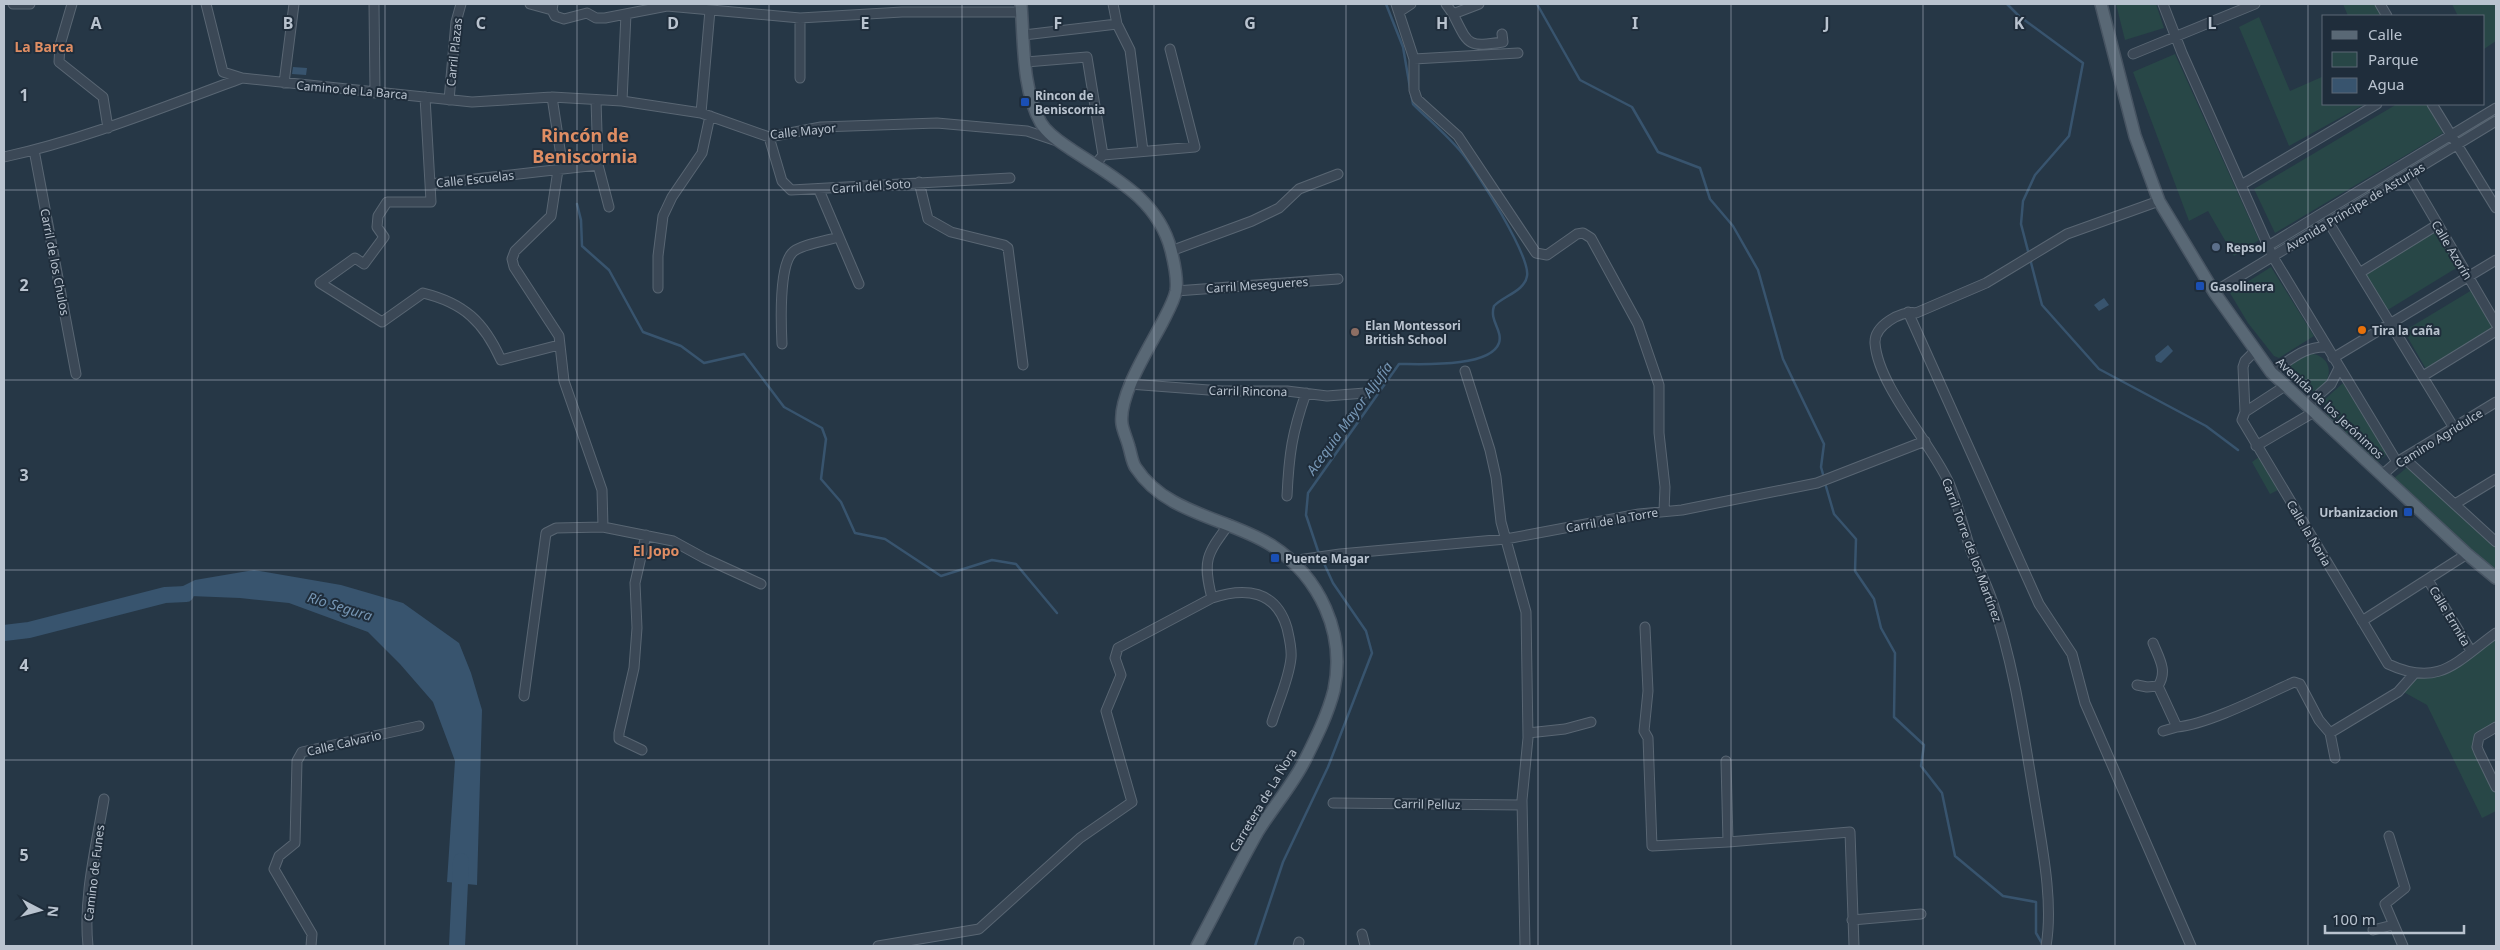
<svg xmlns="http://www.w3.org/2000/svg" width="2500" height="950" font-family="'Noto Sans',sans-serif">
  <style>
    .green { fill: #284747 }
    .water { fill: #38546e }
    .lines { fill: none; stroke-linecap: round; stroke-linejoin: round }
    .stream { stroke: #38546e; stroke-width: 2.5 }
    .river { stroke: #38546e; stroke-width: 16 }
    .minor-casing { stroke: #596673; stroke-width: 11 }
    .major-casing { stroke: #475462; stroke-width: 14 }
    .minor { stroke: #3b4856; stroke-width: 9 }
    .major { stroke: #596875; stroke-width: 11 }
    .grid { fill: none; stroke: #b9c3cf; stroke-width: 1; stroke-opacity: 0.55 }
    .transit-dot { fill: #1a4fb4; stroke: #1f2d3b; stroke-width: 2 }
    .service-dot { fill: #5c6f8a; stroke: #1f2d3b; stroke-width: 2 }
    .food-dot { fill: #e8710a; stroke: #1f2d3b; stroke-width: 2 }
    .education-dot { fill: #8d6e63; stroke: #1f2d3b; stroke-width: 2 }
    .labels { text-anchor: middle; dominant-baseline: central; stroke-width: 4; stroke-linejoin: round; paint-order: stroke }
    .street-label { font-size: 12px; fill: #b9c3cf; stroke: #1f2d3b }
    .poi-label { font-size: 12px; font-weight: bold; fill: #b9c3cf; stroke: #1f2d3b; text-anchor: start }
    .neighbourhood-label { font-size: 14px; font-weight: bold; fill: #df8d63; stroke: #1f2d3b }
    .water-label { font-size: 14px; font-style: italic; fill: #7696b4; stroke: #1f2d3b }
    .district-label { font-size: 18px; font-weight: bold; fill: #df8d63; stroke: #1f2d3b }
    .grid-label { font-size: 16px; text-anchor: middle; font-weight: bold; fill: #b9c3cf; stroke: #1f2d3b; stroke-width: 4; stroke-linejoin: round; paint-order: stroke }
  </style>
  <rect width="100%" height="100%" fill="#263746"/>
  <path class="green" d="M2116,4H2156L2164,28L2125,40Z
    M2343,4H2375L2381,16H2348Z
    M2452,4H2496V41L2484,49V16H2458Z
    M2259,17L2290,91L2324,76V104H2365L2289,146L2239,27Z
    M2175,54L2259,240L2234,256L2208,211L2189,221L2133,72Z
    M2397,104H2426L2443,133L2275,233L2254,189Z
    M2435,230L2458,267L2386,311L2364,273Z
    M2271,267L2314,336L2279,358L2274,356L2248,323L2230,293Z
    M2472,290L2494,327L2426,369L2404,331Z
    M2308,353C2345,357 2326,400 2303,390L2285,368Z
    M2343,383L2387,454L2378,462L2332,422L2327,415L2323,401Z
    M2259,457L2278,490L2270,494L2252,462Z
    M2410,465L2496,542V579L2393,479Z
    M2496,632V727L2478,741L2496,787V811L2482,818L2427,705L2400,690L2414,674L2441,672Z"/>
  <path class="water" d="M293,67L307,68L306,75L292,74Z
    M2104,298L2109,305L2099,311L2094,305Z
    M2168,345L2173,351L2161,363L2156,361L2155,356Z
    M254,570L341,585L403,603L459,643L471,673L482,710L477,885L447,882L455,761L433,702L400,664L368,632L289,603L240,598L165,595L195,580Z"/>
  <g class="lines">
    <path class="stream" d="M1386,4L1403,47L1410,88
      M1537,4L1580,80L1632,107L1658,152L1700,168L1710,199L1733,226L1758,270L1783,359L1824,444L1821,467L1824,478
      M2007,4L2019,16L2083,63L2069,136L2035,175L2023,201L2021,224L2042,305L2099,369L2206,426L2238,450
      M577,204L581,220L582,246L609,270L643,332L681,346L704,363L744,354L784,407L822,428L826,439L821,479L841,502L855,533L885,539L941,576L992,560L1016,564L1057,613
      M1825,483L1834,514L1856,539L1855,571L1874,599L1881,628L1895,653L1894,717L1924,745L1921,766L1942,793L1955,856L2003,896L2036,902V933L2043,945
      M1319,554L1306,515L1308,493L1399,364C1420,364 1490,368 1499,343C1503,330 1489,321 1494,306C1503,296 1525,291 1527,276C1531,257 1476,170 1462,153C1447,135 1429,120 1413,104L1411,94
      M1255,946L1283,862L1328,767L1372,653L1366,631L1333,583L1322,559"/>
    <path class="river" d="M4,633L29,630L165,595L186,594
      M457,946L461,861"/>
    <defs>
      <path id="minor" d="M13,4H30
        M72,4L60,45L59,62L103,97L108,128
        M206,4L223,72L242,78L472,102L552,97L622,101L701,113L769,137L821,127L937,123L1027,131L1054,140
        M374,4L375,93
        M530,4L552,10
        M553,4L552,10L555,16L564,19L587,13L596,18H605L667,6L800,18L902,12H1022
        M1113,4L1117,24L1130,50L1143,151
        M1396,4L1414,59V90L1417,99L1458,136L1536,253L1547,255L1577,234L1583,233L1591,238L1638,324L1659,385V433L1665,487L1664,511
        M1446,4L1453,14L1479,4
        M2163,4L2182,53L2273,257L2397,462
        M2380,4L2387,16
        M1399,12L1411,4
        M1453,14C1469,46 1467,47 1503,42L1502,34
        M1024,35L1117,24
        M2133,54L2255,4
        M1414,59L1518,53
        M1026,62L1087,57L1103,155
        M800,78V18
        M284,83L294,4
        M425,97L430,184
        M552,97L563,169
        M449,100L456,22L461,4
        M596,100L598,165
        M622,101L626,14
        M2432,104L2496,208
        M701,113L710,10
        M769,137L782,181L791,190L1010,178
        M34,150L76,374
        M4,157C86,139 163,107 242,78
        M1095,165L1103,155L1195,147L1170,49
        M558,170L551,216L515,251L512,259L514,267L559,336L564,381L602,490L603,527
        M2409,175L2496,324
        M919,182L928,219L951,232L1004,245L1008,248L1023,365
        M2241,185L2377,104
        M819,190L859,284
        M2329,223L2454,428
        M2268,246L2496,108
        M1171,251L1252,221L1279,208L1299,189L1338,174
        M2361,272L2437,225
        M658,288V256L663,216L672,197L702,153L710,116
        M1176,291L1338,279
        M2214,292L2496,121
        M1908,312L2039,604L2072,654L2085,703L2191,946
        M782,344C781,324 779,267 792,253C798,245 829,240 839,237
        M559,345L501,360C484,322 464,303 423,293L382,322L320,283L355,258L364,264L384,237L377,227L378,216L387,202H431L430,184L598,165L609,207
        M2333,358L2496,260
        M1465,371L1490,450L1496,477L1501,522L1526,612L1528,738L1522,800L1525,946
        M2271,372C2290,361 2303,346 2327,347
        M2423,376L2496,331
        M1129,384L1222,391H1287L1327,396L1365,393
        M2285,386L2245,412L2242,420L2388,664C2439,688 2456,662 2496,633
        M2306,406L2331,384L2339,368
        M2245,412L2243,367L2245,361L2255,351
        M2256,446L2314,412
        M2404,458L2496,542
        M2382,475L2397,462L2496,402
        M1287,496C1289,454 1292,433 1306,393
        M2455,504L2496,479
        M1291,561L1340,554L1506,539L1639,514L1682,510L1817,483L1925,441
        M2428,580L2471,651
        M1212,598C1245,587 1276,590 1287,628C1289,637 1292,648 1291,658C1289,679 1278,702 1272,722
        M2362,621L2467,554
        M1645,627L1648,691L1644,731L1648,738L1652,846L1728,842L1850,832L1854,946
        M2153,643C2159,658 2168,671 2158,686L2177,727C2209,724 2263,696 2294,682L2300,684L2319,720L2330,733
        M2137,685L2147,687L2158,686
        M524,696L546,533L556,528L603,527L673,541L704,558L761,584
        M2496,727L2479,737L2477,747L2479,752L2496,787
        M2163,731L2177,727
        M1528,733L1565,729L1591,722
        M642,750L619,739V733L634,668L637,628L635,583L646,535
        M2335,758L2330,733L2398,692L2414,674
        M1726,761L1728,842
        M1333,803L1522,805
        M2389,836L2405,888L2385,904L2403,946
        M1852,920L1921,914
        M2373,930L2393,925
        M1362,934L1365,946
        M88,946C83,898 96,847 104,799
        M311,946L312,934L274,869L279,856L295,843L297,761L302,752L419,726
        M878,946L979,929L1080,838L1132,802L1106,711L1121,675L1115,658L1118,648L1212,598C1202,560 1207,554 1229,524
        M1298,946L1299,942
        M2046,946C2054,901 2041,841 2034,796C2023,730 2014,664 1992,600C1986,582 1977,566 1970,548C1963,526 1958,504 1949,483C1931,443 1878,386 1875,343C1874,326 1901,310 1916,313L1986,283L2067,234L2159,201"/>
      <path id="major" d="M1021,4C1024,42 1022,90 1041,123C1048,135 1062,143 1072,150C1113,177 1158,199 1171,250C1174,262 1178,279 1176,291C1174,301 1167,313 1162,323C1149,348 1118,396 1122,424C1123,431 1127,439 1129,447C1131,453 1132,463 1136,468C1166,514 1228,518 1271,545C1320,577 1346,633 1334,690C1328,714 1316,738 1305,760C1292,786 1272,808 1257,833C1236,870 1217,909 1197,946
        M2101,4L2135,136L2159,201L2214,292L2271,372L2467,554L2496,578"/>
    </defs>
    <use href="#minor" class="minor-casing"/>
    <use href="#major" class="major-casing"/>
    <use href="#minor" class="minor"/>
    <use href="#major" class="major"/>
  </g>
  <path class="grid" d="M192,4V946M385,4V946M577,4V946M769,4V946M962,4V946M1154,4V946M1346,4V946M1538,4V946M1731,4V946M1923,4V946M2115,4V946M2308,4V946M4,190H2496M4,380H2496M4,570H2496M4,760H2496"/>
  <g class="transit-dot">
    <rect x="1020" y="97" width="10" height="10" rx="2.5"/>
    <rect x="2195" y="281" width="10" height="10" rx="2.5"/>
    <rect x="2403" y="507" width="10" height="10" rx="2.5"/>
    <rect x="1270" y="553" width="10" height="10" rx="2.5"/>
  </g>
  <circle class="service-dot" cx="2216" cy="247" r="5"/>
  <circle class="food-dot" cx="2362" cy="330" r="5"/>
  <circle class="education-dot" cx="1355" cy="332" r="5"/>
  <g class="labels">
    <g class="street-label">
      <text transform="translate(454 52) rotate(-84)">Carril Plazas</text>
      <text transform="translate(352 90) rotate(5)">Camino de La Barca</text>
      <text transform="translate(803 131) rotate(-6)">Calle Mayor</text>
      <text transform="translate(475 179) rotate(-6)">Calle Escuelas</text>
      <text transform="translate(871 186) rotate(-4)">Carril del Soto</text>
      <text transform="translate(2355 207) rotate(-31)">Avenida Príncipe de Asturias</text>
      <text transform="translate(2452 250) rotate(59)">Calle Azorín</text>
      <text transform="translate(55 262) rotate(79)">Carril de los Chulos</text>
      <text transform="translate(1257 285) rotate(-4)">Carril Mesegueres</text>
      <text transform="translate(1248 391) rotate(1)">Carril Rincona</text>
      <text transform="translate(2330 408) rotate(43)">Avenida de los Jerónimos</text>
      <text transform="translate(2439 438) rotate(-32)">Camino Agridulce</text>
      <text transform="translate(1612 520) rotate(-10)">Carril de la Torre</text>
      <text transform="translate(2309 533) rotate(59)">Calle la Noria</text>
      <text transform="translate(1972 550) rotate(70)">Carril Torre de los Martínez</text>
      <text transform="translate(2450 616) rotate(59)">Calle Ermita</text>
      <text transform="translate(344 743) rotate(-13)">Calle Calvario</text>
      <text transform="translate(1263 800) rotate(-59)">Carretera de La Ñora</text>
      <text transform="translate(1427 804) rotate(1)">Carril Pelluz</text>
      <text transform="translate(94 873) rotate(-83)">Camino de Funes</text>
    </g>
    <g class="poi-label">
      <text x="1035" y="95">Rincon de<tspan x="1035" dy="14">Beniscornia</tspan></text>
      <text x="2226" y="247">Repsol</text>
      <text x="2210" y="286">Gasolinera</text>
      <text x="1365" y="325">Elan Montessori<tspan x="1365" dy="14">British School</tspan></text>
      <text x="2372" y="330">Tira la caña</text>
      <text x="2398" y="512" text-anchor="end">Urbanizacion</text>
      <text x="1285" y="558">Puente Magar</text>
    </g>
    <g class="neighbourhood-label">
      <text x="44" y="46">La Barca</text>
      <text x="656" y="550">El Jopo</text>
    </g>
    <g class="water-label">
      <text transform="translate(1349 418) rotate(-54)">Acequia Mayor Aljufía</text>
      <text transform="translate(340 606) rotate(17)">Río Segura</text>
    </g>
    <g class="district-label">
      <text x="585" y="135">Rincón de<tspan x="585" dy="21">Beniscornia</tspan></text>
    </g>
  </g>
  <g class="grid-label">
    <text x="96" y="29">A</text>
    <text x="288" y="29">B</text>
    <text x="481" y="29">C</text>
    <text x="673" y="29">D</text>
    <text x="865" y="29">E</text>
    <text x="1058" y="29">F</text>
    <text x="1250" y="29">G</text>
    <text x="1442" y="29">H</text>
    <text x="1635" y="29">I</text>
    <text x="1827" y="29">J</text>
    <text x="2019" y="29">K</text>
    <text x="2212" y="29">L</text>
    <text x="24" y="101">1</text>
    <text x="24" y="291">2</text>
    <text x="24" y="481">3</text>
    <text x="24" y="671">4</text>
    <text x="24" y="861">5</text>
  </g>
  <rect width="2500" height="950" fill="none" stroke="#b9c3cf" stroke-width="10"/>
  <rect x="2322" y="15" width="162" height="90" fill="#1f2d3b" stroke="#5d6976"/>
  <rect x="2332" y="31" width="25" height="8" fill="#596875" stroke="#5d6976"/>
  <text x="2368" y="40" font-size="15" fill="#b9c3cf">Calle</text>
  <rect x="2332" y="52" width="25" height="15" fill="#284747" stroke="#5d6976"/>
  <text x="2368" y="65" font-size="15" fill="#b9c3cf">Parque</text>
  <rect x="2332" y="78" width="25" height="15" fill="#38546e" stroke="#5d6976"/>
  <text x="2368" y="90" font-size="15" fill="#b9c3cf">Agua</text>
  <g transform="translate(40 910) rotate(96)" stroke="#1f2d3b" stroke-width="4" paint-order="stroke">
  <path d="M0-4L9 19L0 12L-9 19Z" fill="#b9c3cf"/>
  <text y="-8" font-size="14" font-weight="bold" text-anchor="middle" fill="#b9c3cf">N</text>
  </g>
  <path d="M2325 925v8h139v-8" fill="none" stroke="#b9c3cf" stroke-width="2.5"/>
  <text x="2332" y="925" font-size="15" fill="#b9c3cf" stroke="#1f2d3b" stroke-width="4" paint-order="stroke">100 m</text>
</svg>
